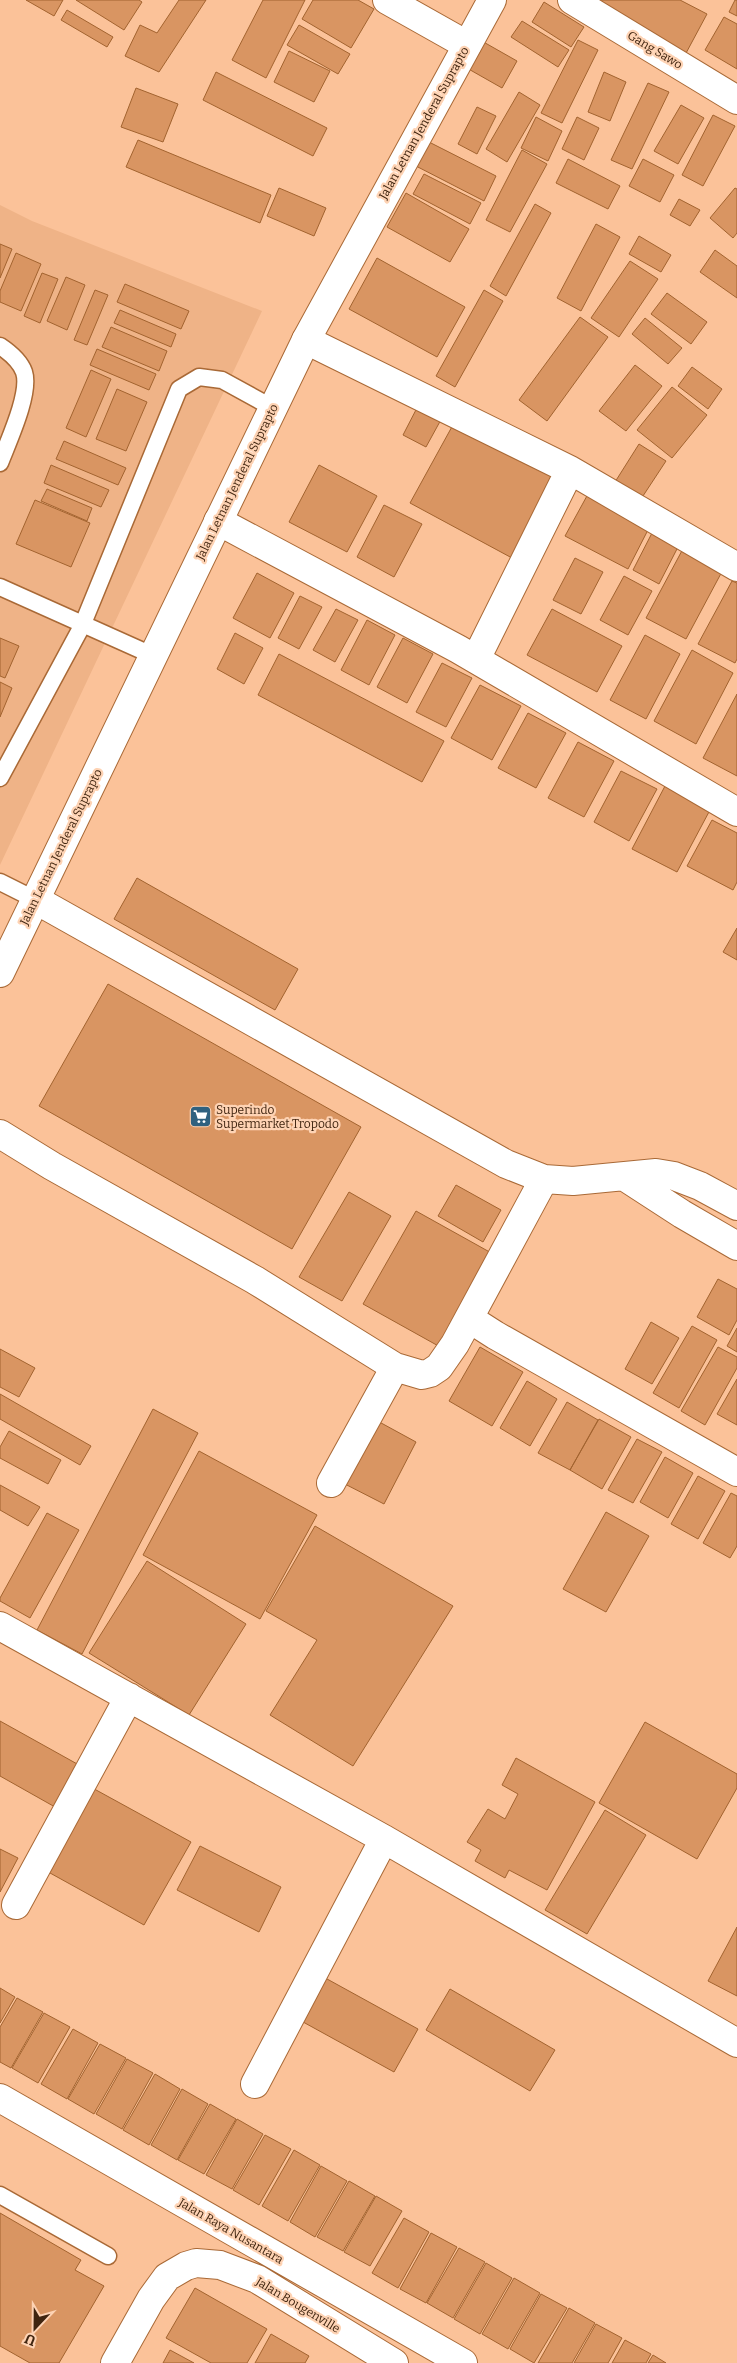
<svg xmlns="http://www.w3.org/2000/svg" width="737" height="2363" font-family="Bitter,serif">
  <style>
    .built { fill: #efb387 }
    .building { fill: #d99562; stroke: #a2632f }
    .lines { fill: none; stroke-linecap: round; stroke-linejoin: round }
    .service-casing { stroke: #a96936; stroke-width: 19 }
    .minor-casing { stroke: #a96936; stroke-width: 30 }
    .secondary-casing { stroke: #a96936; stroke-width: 30 }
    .service { stroke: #fff; stroke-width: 16 }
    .minor { stroke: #fff; stroke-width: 28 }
    .secondary { stroke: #fff; stroke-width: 28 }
    .labels { text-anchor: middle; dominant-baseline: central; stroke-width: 4.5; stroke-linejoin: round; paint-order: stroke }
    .street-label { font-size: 12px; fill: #402510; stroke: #fed3b4 }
    .poi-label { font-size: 12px; fill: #402510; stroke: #fed3b4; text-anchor: start }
  </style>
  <rect width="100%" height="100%" fill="#fbc299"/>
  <path class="built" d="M0,205L32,221L262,311L0,865Z"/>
  <path class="building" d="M26,0H63L54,16Z
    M76,0H139L142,2L124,30Z
    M179,0H206L159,72L125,56L140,25L157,33Z
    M263,0H305L266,78L232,60Z
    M313,0H358L374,9L351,48L302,19Z
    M580,0H680L707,14L685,55Z
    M735,0H737V16L729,12Z
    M544,2L584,27L571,47L532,22Z
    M67,10L113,37L107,47L61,20Z
    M724,17L737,24V69L705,50Z
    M522,21L569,50L558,67L511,37Z
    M299,25L350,54L338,74L287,45Z
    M480,40L517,61L502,88L465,67Z
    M578,40L598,50L562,123L541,113Z
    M289,51L330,71L314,102L274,82Z
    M216,72L327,128L313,156L203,100Z
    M604,72L626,82L610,121L588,112Z
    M648,83L669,92L632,169L611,160Z
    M136,88L178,104L163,142L121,127Z
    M519,92L540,105L507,162L486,149Z
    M681,105L704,118L678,164L654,151Z
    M477,107L496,116L477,154L458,144Z
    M713,115L735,126L703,186L682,175Z
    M536,117L562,131L548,161L521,148Z
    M577,117L599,128L584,160L562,149Z
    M138,140L271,195L260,223L126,167Z
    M427,141L496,176L484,201L414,165Z
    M522,150L547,164L510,232L486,220Z
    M568,159L620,186L608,209L556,183Z
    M643,159L674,175L660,202L629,186Z
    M424,174L481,203L470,224L413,194Z
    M279,188L326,208L314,236L267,216Z
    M735,188L737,189V233L733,238L710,218Z
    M406,193L469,229L450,262L387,227Z
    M679,199L700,210L690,226L670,215Z
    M535,204L551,213L506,296L490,286Z
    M596,224L620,237L581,311L557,298Z
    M639,236L671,255L661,272L629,254Z
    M0,244L12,249L0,278Z
    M715,250L737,266V298L700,272Z
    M16,253L41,264L21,311L0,302V291Z
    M377,258L465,307L437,357L349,309Z
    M630,261L658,279L619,337L591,318Z
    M42,273L58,279L40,323L24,316Z
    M66,277L85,285L67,330L47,321Z
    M125,284L189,311L181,329L117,302Z
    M95,290L108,295L87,345L74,340Z
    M484,290L503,301L455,387L436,376Z
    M667,293L707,322L691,344L651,314Z
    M120,310L176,334L171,347L114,323Z
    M580,317L608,337L547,421L519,400Z
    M645,318L682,348L668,364L632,334Z
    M111,327L167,351L159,371L102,347Z
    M97,349L156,374L149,390L90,365Z
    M635,365L662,386L626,431L599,411Z
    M692,367L722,389L708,409L678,386Z
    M91,370L111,379L86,437L66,428Z
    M672,387L707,415L672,458L637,430Z
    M117,389L147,402L126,451L96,439Z
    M419,404L443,416L426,447L403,435Z
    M454,423L555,477L512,558L410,503Z
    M64,441L126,468L118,485L56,459Z
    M639,444L666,461L641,499L615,482Z
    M51,465L109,490L101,507L44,483Z
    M319,465L377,496L347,552L289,522Z
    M47,489L92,508L87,521L41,501Z
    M588,494L650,526L628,569L565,536Z
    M35,500L90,523L71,567L16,544Z
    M384,505L422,524L394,577L357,557Z
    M652,533L678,547L659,584L633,570Z
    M685,545L725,566L686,639L646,618Z
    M575,558L603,572L581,614L553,600Z
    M257,573L294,593L270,638L233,618Z
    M624,576L652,591L628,635L600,620Z
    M732,581L737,583V659L735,663L698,644Z
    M300,596L322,607L299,649L278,638Z
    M336,609L358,620L335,662L313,650Z
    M552,609L622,646L597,692L527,655Z
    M367,620L395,635L369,685L341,670Z
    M235,633L263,648L244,684L217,669Z
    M645,635L680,654L646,719L610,700Z
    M0,638L19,646L5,678L0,676Z
    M403,638L433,654L407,703L377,687Z
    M692,650L733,673L696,744L654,721Z
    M279,654L444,741L422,782L258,695Z
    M442,663L472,678L446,727L416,712Z
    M0,682L12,688L0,717Z
    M480,685L521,706L492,760L451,738Z
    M737,694V776L703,758Z
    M528,713L566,733L536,788L498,768Z
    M578,742L614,761L584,817L548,798Z
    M621,771L657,789L629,841L594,822Z
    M665,786L710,810L677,872L632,849Z
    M712,820L737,833V882L733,890L687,866Z
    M137,878L298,969L275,1010L114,919Z
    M737,928V960L723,952Z
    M108,984L361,1127L292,1249L39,1106Z
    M456,1185L501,1210L483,1242L438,1216Z
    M349,1192L391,1216L342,1301L299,1277Z
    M416,1211L495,1255L442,1348L363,1304Z
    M718,1279L737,1289V1320L729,1335L697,1317Z
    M651,1322L679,1338L652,1384L625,1369Z
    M692,1326L717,1340L679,1408L653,1393Z
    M737,1328V1352L727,1346Z
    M480,1347L523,1372L492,1426L449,1401Z
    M718,1347L737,1357V1368L705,1425L681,1411Z
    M0,1349L35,1368L19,1397L0,1387Z
    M737,1379V1425L717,1414Z
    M527,1381L557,1399L530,1446L500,1428Z
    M0,1394L91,1446L80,1465L0,1419Z
    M567,1402L598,1420L570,1470L538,1453Z
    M153,1409L198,1433L82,1654L37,1630Z
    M372,1418L416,1442L384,1504L339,1481Z
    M599,1419L631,1437L602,1489L570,1470Z
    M9,1431L61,1460L48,1484L0,1458V1447Z
    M637,1439L662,1452L633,1503L608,1490Z
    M199,1451L317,1515L260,1619L143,1555Z
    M665,1457L693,1473L668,1518L640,1502Z
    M698,1476L725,1491L698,1539L671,1524Z
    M0,1485L40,1507L28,1526L0,1510Z
    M731,1493L737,1496V1546L730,1558L703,1543Z
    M606,1512L649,1536L606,1612L563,1589Z
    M47,1513L79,1530L30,1618L0,1601V1598Z
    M315,1526L453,1606L353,1766L270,1715L317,1640L266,1611Z
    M147,1561L246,1624L189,1715L89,1653Z
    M0,1721L79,1765L55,1807L0,1776Z
    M645,1722L737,1774V1788L697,1859L599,1803Z
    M516,1758L595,1802L547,1890L509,1870L505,1878L475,1861L481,1850L467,1842L488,1809L505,1819L518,1794L502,1785Z
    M87,1785L191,1842L144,1925L41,1868Z
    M605,1810L646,1835L587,1934L545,1910Z
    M200,1846L281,1887L259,1932L177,1890Z
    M0,1849L18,1858L0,1892Z
    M737,1927V1996L708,1981Z
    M318,1974L418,2029L394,2072L294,2017Z
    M0,1988L15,1997L0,2023Z
    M450,1989L555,2050L530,2091L426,2030Z
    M17,1998L43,2012L11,2068L0,2062V2027Z
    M44,2013L70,2027L38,2083L12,2068Z
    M73,2029L98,2043L67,2099L41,2084Z
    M100,2044L126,2058L94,2114L68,2099Z
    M127,2059L153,2073L122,2129L96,2114Z
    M155,2074L180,2089L149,2145L123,2130Z
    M182,2089L208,2104L177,2160L151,2145Z
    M210,2104L236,2119L204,2174L178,2160Z
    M237,2119L263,2134L232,2189L206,2175Z
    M265,2135L291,2149L259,2205L233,2190Z
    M294,2150L320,2165L288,2221L262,2206Z
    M321,2166L347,2181L315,2237L290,2222Z
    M349,2181L375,2196L343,2251L317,2237Z
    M376,2196L402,2211L370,2266L344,2252Z
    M0,2213L81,2260L75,2270L104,2286L59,2363H30L0,2346Z
    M404,2218L429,2232L398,2288L372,2273Z
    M431,2233L457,2247L426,2303L400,2289Z
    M459,2248L485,2262L453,2318L427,2303Z
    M486,2263L512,2278L480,2334L454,2319Z
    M514,2278L540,2293L508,2349L482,2334Z
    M195,2288L267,2329L247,2363H211L166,2338Z
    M541,2294L567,2308L534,2363L510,2349Z
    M569,2308L595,2323L572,2363H538Z
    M596,2324L622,2338L608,2363H574Z
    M271,2334L309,2356L305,2363H255Z
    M625,2340L651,2354L646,2363H612Z
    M170,2350L194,2363H163Z
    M653,2355L666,2363H648Z"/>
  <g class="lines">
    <defs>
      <path id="service" d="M0,346C9,352 20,361 24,372C31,393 8,442 0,463
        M0,587L154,656
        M0,778L82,626L179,389L199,377L222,380L273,408
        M0,882L36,900
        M0,2195L108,2256"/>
      <path id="minor" d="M387,0L467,45
        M572,0L737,100
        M306,340L570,470L737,567
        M218,521L458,649L737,812
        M476,659L570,470
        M36,900L506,1164L544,1179L573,1181L656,1173L674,1176L700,1186L737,1206
        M0,1134L52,1166L255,1280L395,1367L422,1375L430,1373L439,1367L455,1344L544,1179
        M625,1177L682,1214L737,1246
        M470,1319L495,1335L737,1472
        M331,1483L395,1367
        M0,1626L384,1839L737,2043
        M16,1905L129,1697
        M255,2084L384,1839
        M0,2098L463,2363
        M115,2363L151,2299L167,2277L186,2266L196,2263L220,2265L257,2279L394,2363"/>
      <path id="secondary" d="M0,973L306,340L492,0"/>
    </defs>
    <use href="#service" class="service-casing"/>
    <use href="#minor" class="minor-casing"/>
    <use href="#secondary" class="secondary-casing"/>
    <use href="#service" class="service"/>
    <use href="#minor" class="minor"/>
    <use href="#secondary" class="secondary"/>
  </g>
  <defs>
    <symbol id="supermarket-square" viewBox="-11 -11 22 22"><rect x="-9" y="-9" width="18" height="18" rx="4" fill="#2f617f" stroke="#fed3b4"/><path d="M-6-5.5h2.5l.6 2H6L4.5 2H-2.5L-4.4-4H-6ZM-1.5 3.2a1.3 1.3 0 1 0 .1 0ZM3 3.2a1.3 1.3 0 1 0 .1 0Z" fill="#fff"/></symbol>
  </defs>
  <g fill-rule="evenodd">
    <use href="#supermarket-square" x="188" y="1104" width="25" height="25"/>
  </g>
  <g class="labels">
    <g class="street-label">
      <text transform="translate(655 50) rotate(31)">Gang Sawo</text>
      <text transform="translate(424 123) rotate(-61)">Jalan Letnan Jenderal Suprapto</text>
      <text transform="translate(237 482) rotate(-64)">Jalan Letnan Jenderal Suprapto</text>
      <text transform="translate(61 847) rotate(-64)">Jalan Letnan Jenderal Suprapto</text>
      <text transform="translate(231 2231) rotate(30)">Jalan Raya Nusantara</text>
      <text transform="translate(298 2305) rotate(31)">Jalan Bougenville</text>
    </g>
    <g class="poi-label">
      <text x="216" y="1110">Superindo<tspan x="216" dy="14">Supermarket Tropodo</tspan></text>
    </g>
  </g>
  <g transform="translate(35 2328) rotate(202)" stroke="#fed3b4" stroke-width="4" paint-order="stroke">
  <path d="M0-4L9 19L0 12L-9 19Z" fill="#402510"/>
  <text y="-8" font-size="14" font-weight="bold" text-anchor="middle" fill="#402510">U</text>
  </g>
</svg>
